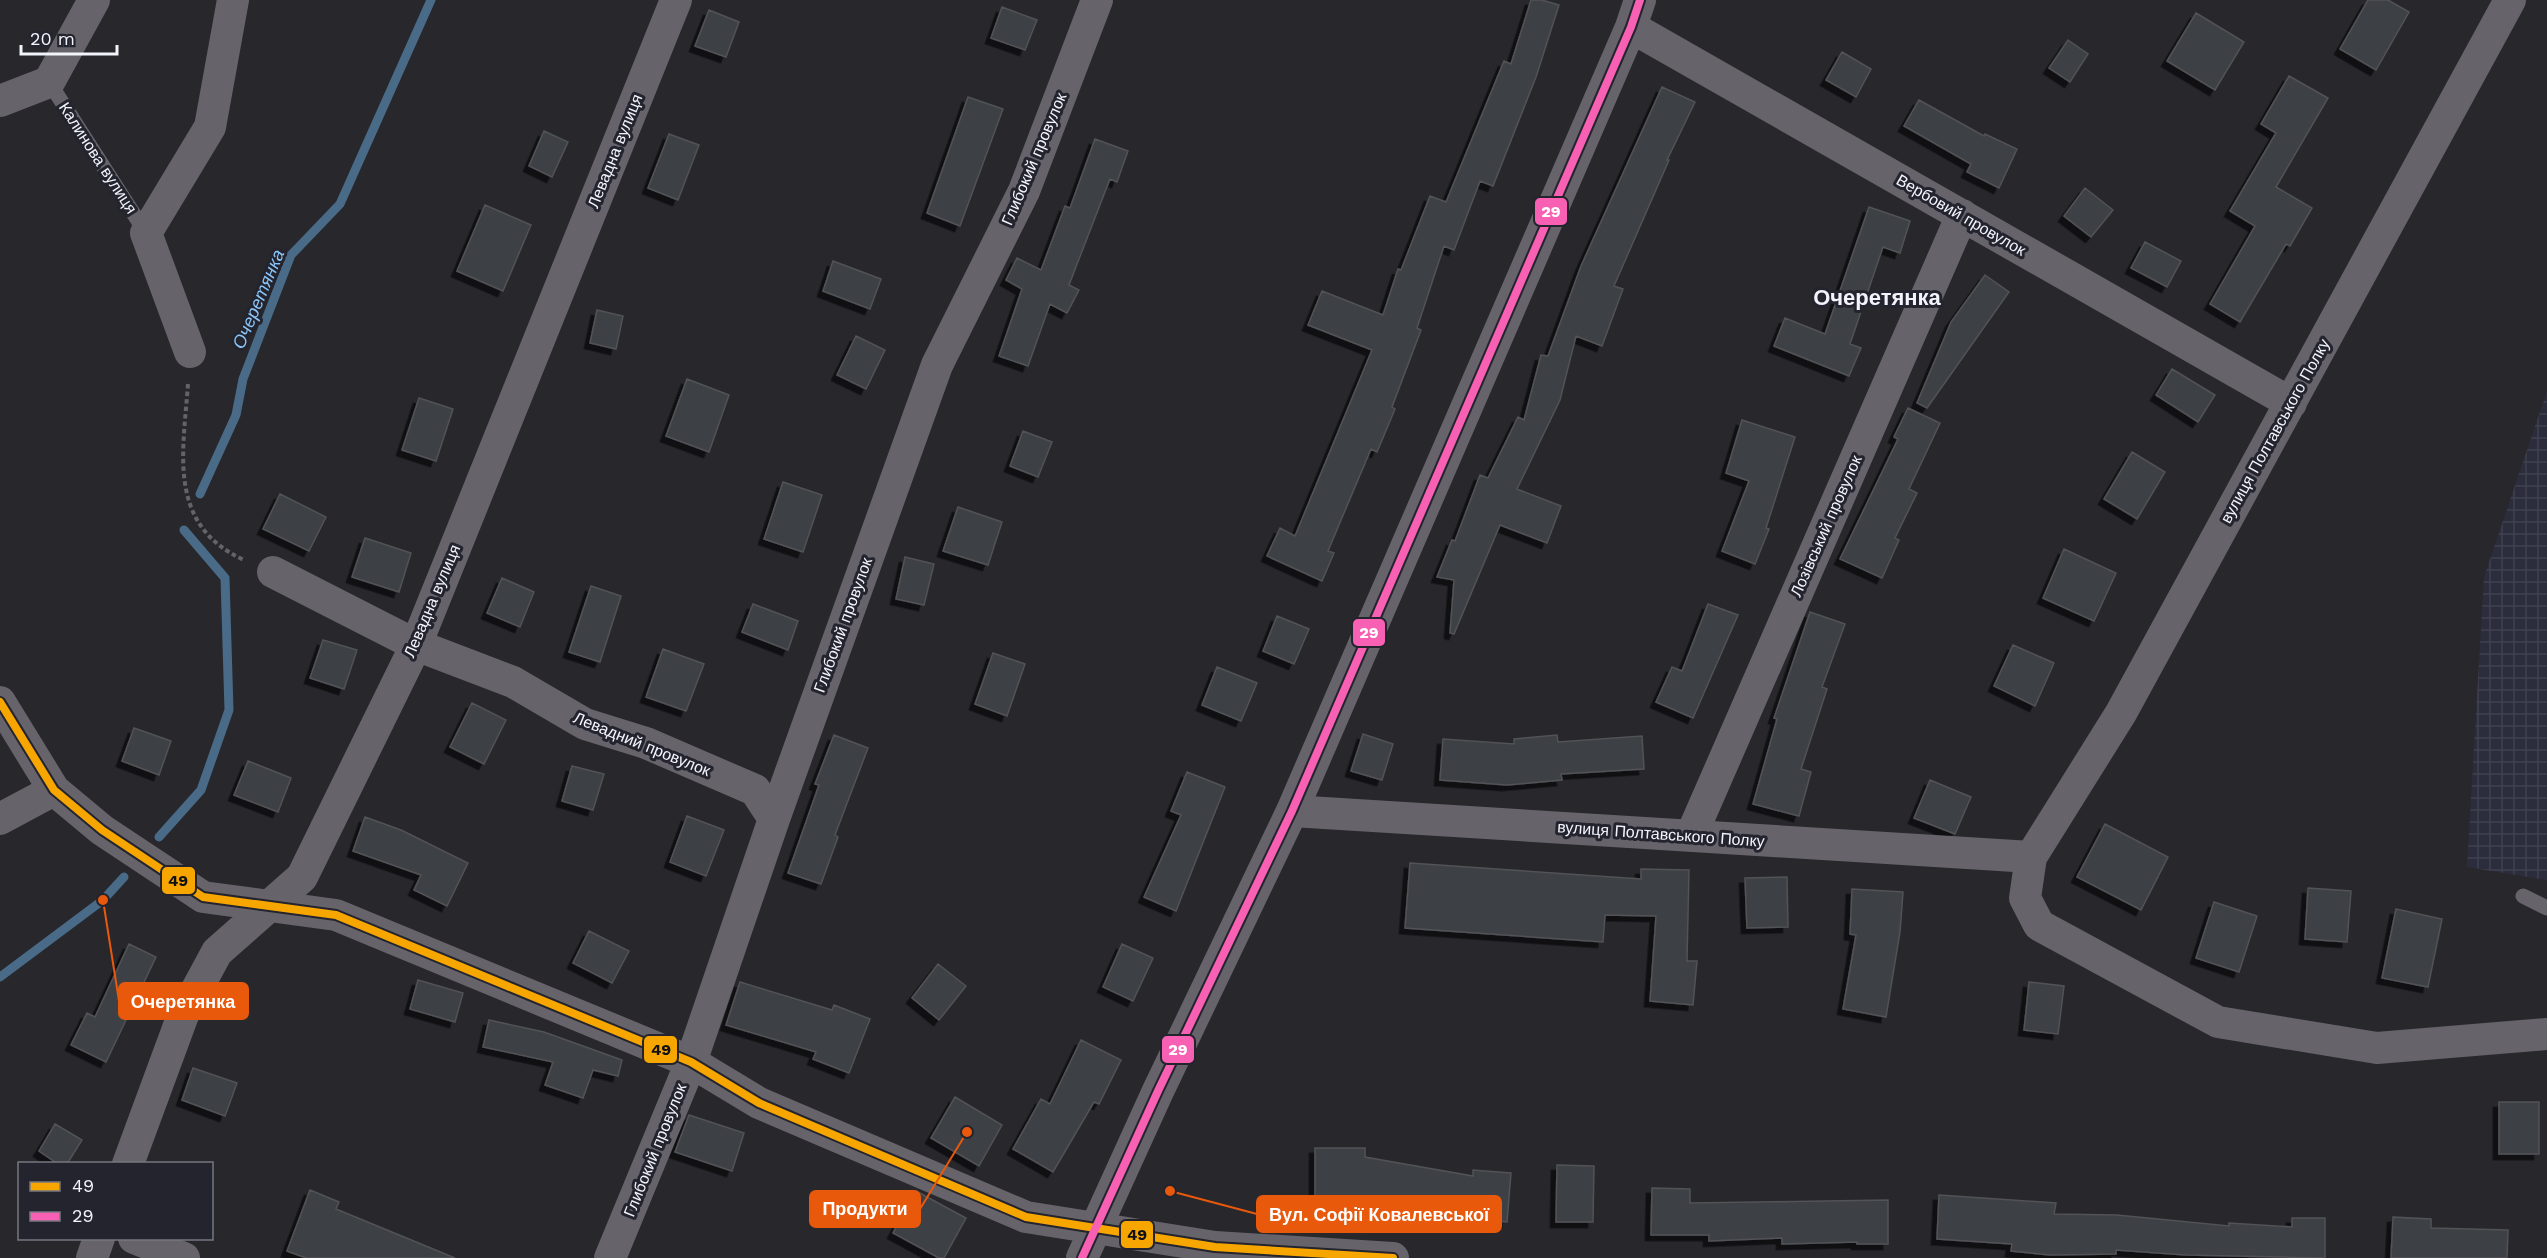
<svg xmlns="http://www.w3.org/2000/svg" width="2547" height="1258" font-family="'Work Sans',sans-serif">
  <style>
    .industrial { fill: url(#industrial-grid) }
    .lines { fill: none; stroke-linecap: round; stroke-linejoin: round }
    .stream { stroke: #4a6b88; stroke-width: 9 }
    .building { fill: #3e4044; stroke: #515257; stroke-width: 1.5; filter: url(#shadow) }
    .path { stroke: #636368; stroke-width: 4; stroke-dasharray: 4.5 3; stroke-linecap: butt }
    .lane { stroke: #66646a; stroke-width: 15 }
    .street { stroke: #66646a; stroke-width: 32 }
    .bus-1-casing { stroke: #24242f; stroke-width: 12 }
    .bus-2-casing { stroke: #24242f; stroke-width: 12 }
    .bus-1 { stroke: #f7a600; stroke-width: 8 }
    .bus-2 { stroke: #f860b3; stroke-width: 8 }
    .labels { text-anchor: middle; dominant-baseline: central; stroke-width: 6; stroke-linejoin: round; paint-order: stroke }
    .street-label { font-size: 16px; fill: #f3f4fb; stroke: #24242f }
    .water-label { font-size: 18px; font-style: italic; fill: #8bc6f9; stroke: #24242f }
    .district-label { font-size: 22px; font-weight: bold; fill: #f3f4fb; stroke: #24242f }
    .leader { fill: none; stroke: #e8590c; stroke-width: 2 }
    .callout-dot { fill: #e8590c; stroke: #24242f; stroke-width: 2 }
    .callout { fill: #e8590c; stroke: #e8590c; stroke-width: 2 }
    .callout-label { font-size: 18px; text-anchor: middle; font-weight: bold; fill: #fff }
    .line-badge { stroke: #24242f; stroke-width: 2 }
    .badge-label { font-size: 16px; text-anchor: middle; font-weight: bold; fill: #fff }
    .pale-badge-label { font-size: 16px; text-anchor: middle; font-weight: bold; fill: #111 }
  </style>
  <defs>
    <pattern id="industrial-grid" width="8" height="8" patternUnits="userSpaceOnUse" patternTransform="scale(1.5)"><rect width="8" height="8" fill="#2b2c3c"/><path d="M0 4h8M4 0v8" fill="none" stroke="#40414f"/></pattern>
    <filter id="shadow"><feDropShadow dx="-5.5" dy="5.5" stdDeviation="0" flood-color="#0009"/></filter>
  </defs>
  <rect width="100%" height="100%" fill="#27272c"/>
  <path class="industrial" d="M2547,391V880L2467,867L2484,577Z"/>
  <g class="lines">
    <path class="stream" d="M200,494L236,415L243,379L291,255L340,204L431,0
      M159,837L201,790L229,710L225,578L184,530
      M0,977L103,900L124,877"/>
  </g>
  <path class="building" d="M1531,0H1542L1559,5L1536,77L1493,186L1480,181L1454,250L1444,246L1417,328L1421,330L1392,407L1395,409L1377,452L1371,449L1328,551L1334,553L1322,581L1267,556L1280,528L1295,536L1372,350L1308,325L1322,291L1383,315L1398,269L1401,270L1430,196L1446,202L1504,61L1511,64Z
    M2368,0H2388L2409,12L2376,70L2340,49Z
    M1002,7L1037,20L1025,50L991,38Z
    M709,10L739,22L726,57L695,46Z
    M2196,13L2244,42L2215,90L2167,61Z
    M2068,40L2088,54L2070,82L2049,68Z
    M1842,52L1871,69L1856,97L1826,80Z
    M2289,76L2328,98L2276,187L2312,208L2290,246L2286,244L2240,322L2210,304L2255,226L2230,211L2276,133L2261,124Z
    M1662,87L1695,102L1667,160H1669L1614,286L1623,289L1602,346L1576,336L1560,400L1517,489L1561,506L1547,543L1500,525L1454,634L1450,633L1454,580L1437,577L1452,540L1455,541L1480,475L1488,478L1518,417L1524,420L1541,355L1548,356L1581,266Z
    M968,97L1003,109L960,226L927,213Z
    M1919,100L1984,136L1985,134L2017,149L1999,188L1967,172L1971,164L1904,126Z
    M544,131L568,142L552,177L529,166Z
    M669,134L699,145L678,200L648,188Z
    M1095,139L1128,151L1117,182L1110,179L1069,285L1079,290L1067,313L1050,304L1028,366L999,356L1022,289L1006,280L1017,258L1041,270L1065,206L1070,208Z
    M2085,188L2113,210L2091,237L2064,216Z
    M485,205L531,225L503,291L457,271Z
    M1869,207L1910,221L1900,253L1883,247L1850,344L1861,348L1849,376L1774,346L1785,318L1825,334Z
    M2145,242L2181,261L2167,287L2131,268Z
    M833,261L881,279L870,309L823,291Z
    M1985,275L2009,292L1927,408L1917,403L1951,322Z
    M597,310L623,316L616,349L590,343Z
    M856,336L885,350L866,389L837,375Z
    M2172,369L2215,395L2198,422L2156,395Z
    M687,379L729,395L709,452L666,436Z
    M419,398L453,409L436,461L402,450Z
    M1908,408L1940,423L1909,489L1917,493L1895,538L1899,540L1882,578L1840,559L1898,439L1894,437Z
    M1742,420L1795,437L1766,528L1769,529L1755,564L1722,551L1749,481L1726,473Z
    M1023,431L1052,442L1038,477L1010,466Z
    M2132,452L2165,472L2137,519L2104,499Z
    M783,482L822,495L803,552L764,539Z
    M280,494L326,517L309,551L263,529Z
    M958,507L1002,522L988,565L943,551Z
    M365,538L411,553L399,592L352,577Z
    M2064,549L2116,573L2094,621L2043,598Z
    M905,557L934,564L924,605L896,599Z
    M502,578L534,592L520,627L487,613Z
    M591,586L621,596L600,662L569,652Z
    M753,604L798,621L788,650L742,632Z
    M1708,604L1738,615L1693,718L1656,702L1672,667L1682,671Z
    M1810,612L1845,624L1822,687L1827,689L1801,769L1811,772L1799,816L1753,804L1777,719L1774,718Z
    M1277,616L1309,629L1294,664L1263,651Z
    M323,640L357,650L344,689L310,678Z
    M2013,645L2054,663L2035,706L1994,686Z
    M663,649L704,664L686,711L646,697Z
    M993,653L1025,664L1007,716L975,704Z
    M1217,667L1257,683L1241,721L1202,705Z
    M472,703L506,720L484,764L450,747Z
    M134,728L171,741L159,775L122,761Z
    M1363,734L1393,744L1382,780L1351,771Z
    M834,735L868,748L835,835L838,837L821,884L788,873L819,785L815,784Z
    M1557,735L1558,742L1642,736L1644,769L1561,774L1562,780L1507,785L1440,780L1443,739L1514,744V739Z
    M248,761L291,778L278,812L234,795Z
    M572,766L604,774L593,810L562,801Z
    M1187,772L1225,787L1176,911L1144,897L1181,815L1171,811Z
    M1930,780L1971,797L1955,834L1914,818Z
    M687,816L724,830L706,876L670,862Z
    M365,817L401,830L468,863L447,906L414,890L421,875L353,851Z
    M2105,824L2168,857L2141,910L2077,877Z
    M1410,863L1641,879V869L1689,870L1687,961H1697L1693,1005L1650,1001L1656,916L1605,915L1603,942L1405,928Z
    M1787,877L1788,927L1747,928L1745,878Z
    M2308,888L2351,891L2347,942L2305,939Z
    M1852,889L1903,892L1900,932L1886,1017L1843,1009L1856,935L1850,934Z
    M2214,902L2257,916L2239,972L2196,958Z
    M2396,909L2442,919L2428,987L2382,978Z
    M589,931L629,951L612,983L573,963Z
    M129,944L156,957L106,1062L71,1045L87,1013L95,1017Z
    M1122,944L1153,958L1133,1001L1103,987Z
    M938,964L966,986L939,1020L912,998Z
    M418,980L463,993L455,1022L410,1009Z
    M740,982L832,1010L834,1005L870,1019L849,1073L813,1059L816,1052L726,1025Z
    M2029,982L2064,986L2058,1034L2024,1030Z
    M489,1020L544,1032L622,1060L618,1076L593,1070L583,1098L545,1085L553,1062L483,1047Z
    M1081,1040L1121,1060L1099,1104L1094,1102L1053,1172L1013,1149L1041,1099L1050,1104Z
    M193,1068L237,1083L225,1116L182,1100Z
    M955,1097L1002,1125L979,1166L931,1138Z
    M2499,1102H2539V1154H2499Z
    M689,1115L744,1133L732,1171L675,1152Z
    M55,1124L82,1140L67,1164H58L39,1151Z
    M1315,1148H1365V1157L1473,1176V1170L1511,1173L1507,1222L1451,1216L1375,1203H1315Z
    M1557,1165L1594,1166L1593,1222H1556Z
    M1652,1188L1690,1189V1203L1888,1200V1244H1857V1242L1782,1244V1238L1709,1241V1235H1651Z
    M310,1190L339,1202L336,1209L455,1258H306L287,1251Z
    M916,1191L966,1218L944,1258H939L893,1233Z
    M1939,1195L2056,1203L2054,1214L2117,1215L2229,1226V1223L2292,1227V1218H2325V1258L2186,1255L2116,1250V1254L2050,1255L2011,1251L2012,1244L1937,1239Z
    M2393,1217L2431,1219V1228L2508,1230L2507,1258H2391Z"/>
  <g class="lines">
    <path class="path" d="M188,384C183,454 167,525 244,560"/>
    <path class="lane" d="M49,82L146,233
      M2523,896L2547,908"/>
    <path class="street" d="M2510,0L2121,713L2031,857L2025,898L2039,925L2218,1022L2377,1048L2547,1034
      M1631,27L2291,403
      M0,101L49,82L94,0
      M190,352L146,233L210,127L233,0
      M273,572L416,645L513,682L585,724L646,743L755,790L774,819
      M0,702L54,790L102,830L203,897L336,915L691,1062L759,1103L1026,1217L1215,1247L1393,1258
      M1292,811L2031,857
      M0,819L54,790
      M1691,836L1962,215
      M128,1164L183,1015L217,952L302,877L416,645L676,0
      M134,1238L184,1258
      M92,1258L99,1238
      M610,1258L691,1062L774,819L937,365L1024,191L1097,0
      M1082,1258L1158,1091L1292,811L1631,27L1640,0"/>
    <defs>
      <path id="bus-1" d="M0,702L54,790L102,830L203,897L336,915L691,1062L759,1103L1026,1217L1215,1247L1393,1258"/>
      <path id="bus-2" d="M1082,1258L1158,1091L1292,811L1631,27L1640,0"/>
    </defs>
    <use href="#bus-1" class="bus-1-casing"/>
    <use href="#bus-2" class="bus-2-casing"/>
    <use href="#bus-1" class="bus-1"/>
    <use href="#bus-2" class="bus-2"/>
  </g>
  <g class="labels">
    <g class="street-label">
      <text transform="translate(615 151) rotate(-68)">Левадна вулиця</text>
      <text transform="translate(98 158) rotate(57)">Калинова вулиця</text>
      <text transform="translate(1034 159) rotate(-67)">Глибокий провулок</text>
      <text transform="translate(1961 215) rotate(30)">Вербовий провулок</text>
      <text transform="translate(2275 431) rotate(-61)">вулиця Полтавського Полку</text>
      <text transform="translate(1826 526) rotate(-66)">Лозівський провулок</text>
      <text transform="translate(432 601) rotate(-67)">Левадна вулиця</text>
      <text transform="translate(843 625) rotate(-70)">Глибокий провулок</text>
      <text transform="translate(642 744) rotate(22)">Левадний провулок</text>
      <text transform="translate(1661 834) rotate(4)">вулиця Полтавського Полку</text>
      <text transform="translate(655 1150) rotate(-68)">Глибокий провулок</text>
    </g>
    <g class="water-label">
      <text transform="translate(258 299) rotate(-67)">Очеретянка</text>
    </g>
    <g class="district-label">
      <text x="1877" y="297">Очеретянка</text>
    </g>
  </g>
  <path class="leader" d="M103 900L119 1001M967 1132L920 1209M1170 1191L1257 1214"/>
  <g class="callout-dot">
    <circle cx="103" cy="900" r="6"/>
    <circle cx="967" cy="1132" r="6"/>
    <circle cx="1170" cy="1191" r="6"/>
  </g>
  <g class="callout">
    <rect x="119" y="983" width="129" height="36" rx="6"/>
    <rect x="810" y="1191" width="110" height="36" rx="6"/>
    <rect x="1257" y="1196" width="244" height="36" rx="6"/>
  </g>
  <g class="callout-label">
    <text x="183" y="1008">Очеретянка</text>
    <text x="865" y="1215">Продукти</text>
    <text x="1379" y="1221">Вул. Софії Ковалевської</text>
  </g>
  <g class="line-badge">
    <rect x="1534" y="197" width="34" height="29" rx="6" fill="#f860b3"/>
    <rect x="1352" y="618" width="34" height="29" rx="6" fill="#f860b3"/>
    <rect x="161" y="866" width="35" height="29" rx="6" fill="#f7a600"/>
    <rect x="643" y="1035" width="35" height="29" rx="6" fill="#f7a600"/>
    <rect x="1161" y="1035" width="34" height="29" rx="6" fill="#f860b3"/>
    <rect x="1120" y="1220" width="34" height="29" rx="6" fill="#f7a600"/>
  </g>
  <g class="badge-label">
    <text x="1551" y="217">29</text>
    <text x="1369" y="638">29</text>
    <text x="1178" y="1055">29</text>
  </g>
  <g class="pale-badge-label">
    <text x="178" y="886">49</text>
    <text x="661" y="1055">49</text>
    <text x="1137" y="1240">49</text>
  </g>
  <rect x="18" y="1162" width="195" height="78" fill="#24242f" stroke="#777781" stroke-width="1.5"/>
  <rect x="30" y="1182" width="30" height="9" fill="#f7a600" stroke="#777781" stroke-width="1.5"/>
  <text x="72" y="1192" font-size="18" fill="#f3f4fb">49</text>
  <rect x="30" y="1212" width="30" height="9" fill="#f860b3" stroke="#777781" stroke-width="1.5"/>
  <text x="72" y="1222" font-size="18" fill="#f3f4fb">29</text>
  <path d="M21 45v9h96v-9" fill="none" stroke="#f3f4fb" stroke-width="3"/>
  <text x="30" y="45" font-size="18" fill="#f3f4fb" stroke="#24242f" stroke-width="4.5" paint-order="stroke">20 m</text>
</svg>
